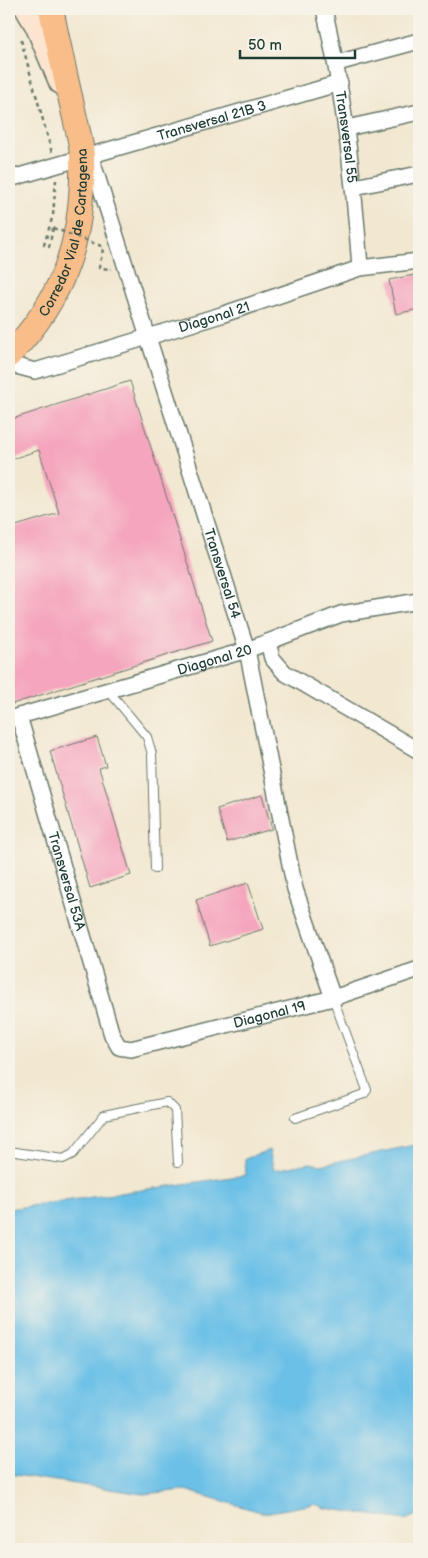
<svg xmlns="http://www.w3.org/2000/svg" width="428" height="1558" font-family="'Balsamiq Sans',sans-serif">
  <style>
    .water { fill: #6ac0e7; stroke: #447e8e }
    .building { fill: #f5a5be }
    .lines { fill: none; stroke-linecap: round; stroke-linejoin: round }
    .lane-casing { stroke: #69796b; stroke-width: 10 }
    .street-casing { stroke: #69796b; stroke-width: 18 }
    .secondary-casing { stroke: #69796b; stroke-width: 24 }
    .primary-casing { stroke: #69796b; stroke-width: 26 }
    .path { stroke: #69796b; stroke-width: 2.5; stroke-dasharray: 4 4; stroke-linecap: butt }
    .lane { stroke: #fff; stroke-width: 8 }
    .street { stroke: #fff; stroke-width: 15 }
    .secondary { stroke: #fce5d0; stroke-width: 21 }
    .primary { stroke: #f8bd89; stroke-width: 24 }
    .path-bridge { stroke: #69796b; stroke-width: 2.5; stroke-dasharray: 4 4; stroke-linecap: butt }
    .labels { text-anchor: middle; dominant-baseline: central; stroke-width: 4; stroke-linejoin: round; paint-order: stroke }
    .street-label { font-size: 14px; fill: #1f3d34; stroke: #f7f3e8 }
  </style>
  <rect width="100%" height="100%" fill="#f7f3e8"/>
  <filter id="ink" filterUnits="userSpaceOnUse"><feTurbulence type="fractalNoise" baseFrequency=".02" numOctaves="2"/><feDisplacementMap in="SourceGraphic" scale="10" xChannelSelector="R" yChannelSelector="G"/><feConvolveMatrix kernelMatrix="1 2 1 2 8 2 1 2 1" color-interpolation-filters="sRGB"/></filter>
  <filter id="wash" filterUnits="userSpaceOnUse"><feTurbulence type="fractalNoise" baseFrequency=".0096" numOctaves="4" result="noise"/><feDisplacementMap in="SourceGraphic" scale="20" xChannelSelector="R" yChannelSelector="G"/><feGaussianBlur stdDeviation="1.12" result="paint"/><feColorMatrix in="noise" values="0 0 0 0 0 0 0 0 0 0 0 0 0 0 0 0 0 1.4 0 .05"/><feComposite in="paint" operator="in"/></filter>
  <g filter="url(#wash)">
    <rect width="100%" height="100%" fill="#f2e8d1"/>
    <path class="water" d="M419,1144V1514L405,1520L325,1508L315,1504L264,1513L185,1490L143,1494L9,1474V1209L246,1175L245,1159L269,1150L274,1170L310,1163L321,1165Z"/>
    <g id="blocks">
      <path class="building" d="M419,274V309L396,314L389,280Z
        M130,381L212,641L9,705V528L59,513L39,450L9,460V420Z
        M97,737L106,766L99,768L131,875L90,888L50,751Z
        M262,795L272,829L227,842L217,809Z
        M248,883L263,929L210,946L196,900Z"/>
    </g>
  </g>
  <g filter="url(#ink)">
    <use href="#blocks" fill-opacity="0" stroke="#69796b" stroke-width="1"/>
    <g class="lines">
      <defs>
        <path id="lane" d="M108,690L147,737L152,754L155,869
          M295,1118L364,1094L367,1090L333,998
          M9,1151L63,1159L73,1154L104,1115L167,1102L175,1110L178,1162"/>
        <g id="street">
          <path id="s1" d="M324,9C344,94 354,180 360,268"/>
          <path d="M337,63L419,41"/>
          <path d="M347,128L419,112"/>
          <path id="s2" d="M90,154L247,650L295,889L333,998"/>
          <path id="s3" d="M9,179L340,83"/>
          <path d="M354,187L419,174"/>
          <path id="s4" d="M9,364L35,371L221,315L360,268L419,261"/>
          <path d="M268,642L272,658L285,673L419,751"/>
          <path id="s5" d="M19,716L112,1035L119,1047L131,1049L333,998L419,969"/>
          <path id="s6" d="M9,719L247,650L341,614L419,601"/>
        </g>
        <path id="secondary" d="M26,9L36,26L60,83"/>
        <g id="primary">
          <path id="s7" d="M9,355C65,298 84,237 82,158C82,142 76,125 73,109C65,76 58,42 51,9"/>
        </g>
      </defs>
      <use href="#lane" class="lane-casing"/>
      <use href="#street" class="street-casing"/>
      <use href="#secondary" class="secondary-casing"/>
      <use href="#primary" class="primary-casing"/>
      <path class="path" d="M21,40L52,153
        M53,228L49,247L44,245L53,215L56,180
        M103,249L99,268L112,269"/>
      <use href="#lane" class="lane"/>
      <use href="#street" class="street"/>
      <use href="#secondary" class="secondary"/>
      <use href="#primary" class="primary"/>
      <path class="path-bridge" d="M53,228L104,247"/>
    </g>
  </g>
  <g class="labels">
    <g class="street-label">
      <text stroke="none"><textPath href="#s3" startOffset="211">Transversal 21B 3</textPath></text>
      <text stroke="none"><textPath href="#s1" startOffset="130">Transversal 55</textPath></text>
      <text stroke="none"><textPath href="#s7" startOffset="139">Corredor Vial de Cartagena</textPath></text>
      <text stroke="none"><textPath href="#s4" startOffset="214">Diagonal 21</textPath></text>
      <text stroke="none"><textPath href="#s2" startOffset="440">Transversal 54</textPath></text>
      <text stroke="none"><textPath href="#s6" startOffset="214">Diagonal 20</textPath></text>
      <text stroke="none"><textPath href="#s5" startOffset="172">Transversal 53A</textPath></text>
      <text stroke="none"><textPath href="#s5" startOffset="501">Diagonal 19</textPath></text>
    </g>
  </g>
  <rect width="428" height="1558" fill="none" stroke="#f7f3e8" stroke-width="30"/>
  <path d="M240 50v8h115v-8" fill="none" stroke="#1f3d34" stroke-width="2.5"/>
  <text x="248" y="50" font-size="15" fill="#1f3d34" stroke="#f7f3e8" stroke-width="4" paint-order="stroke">50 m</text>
</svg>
